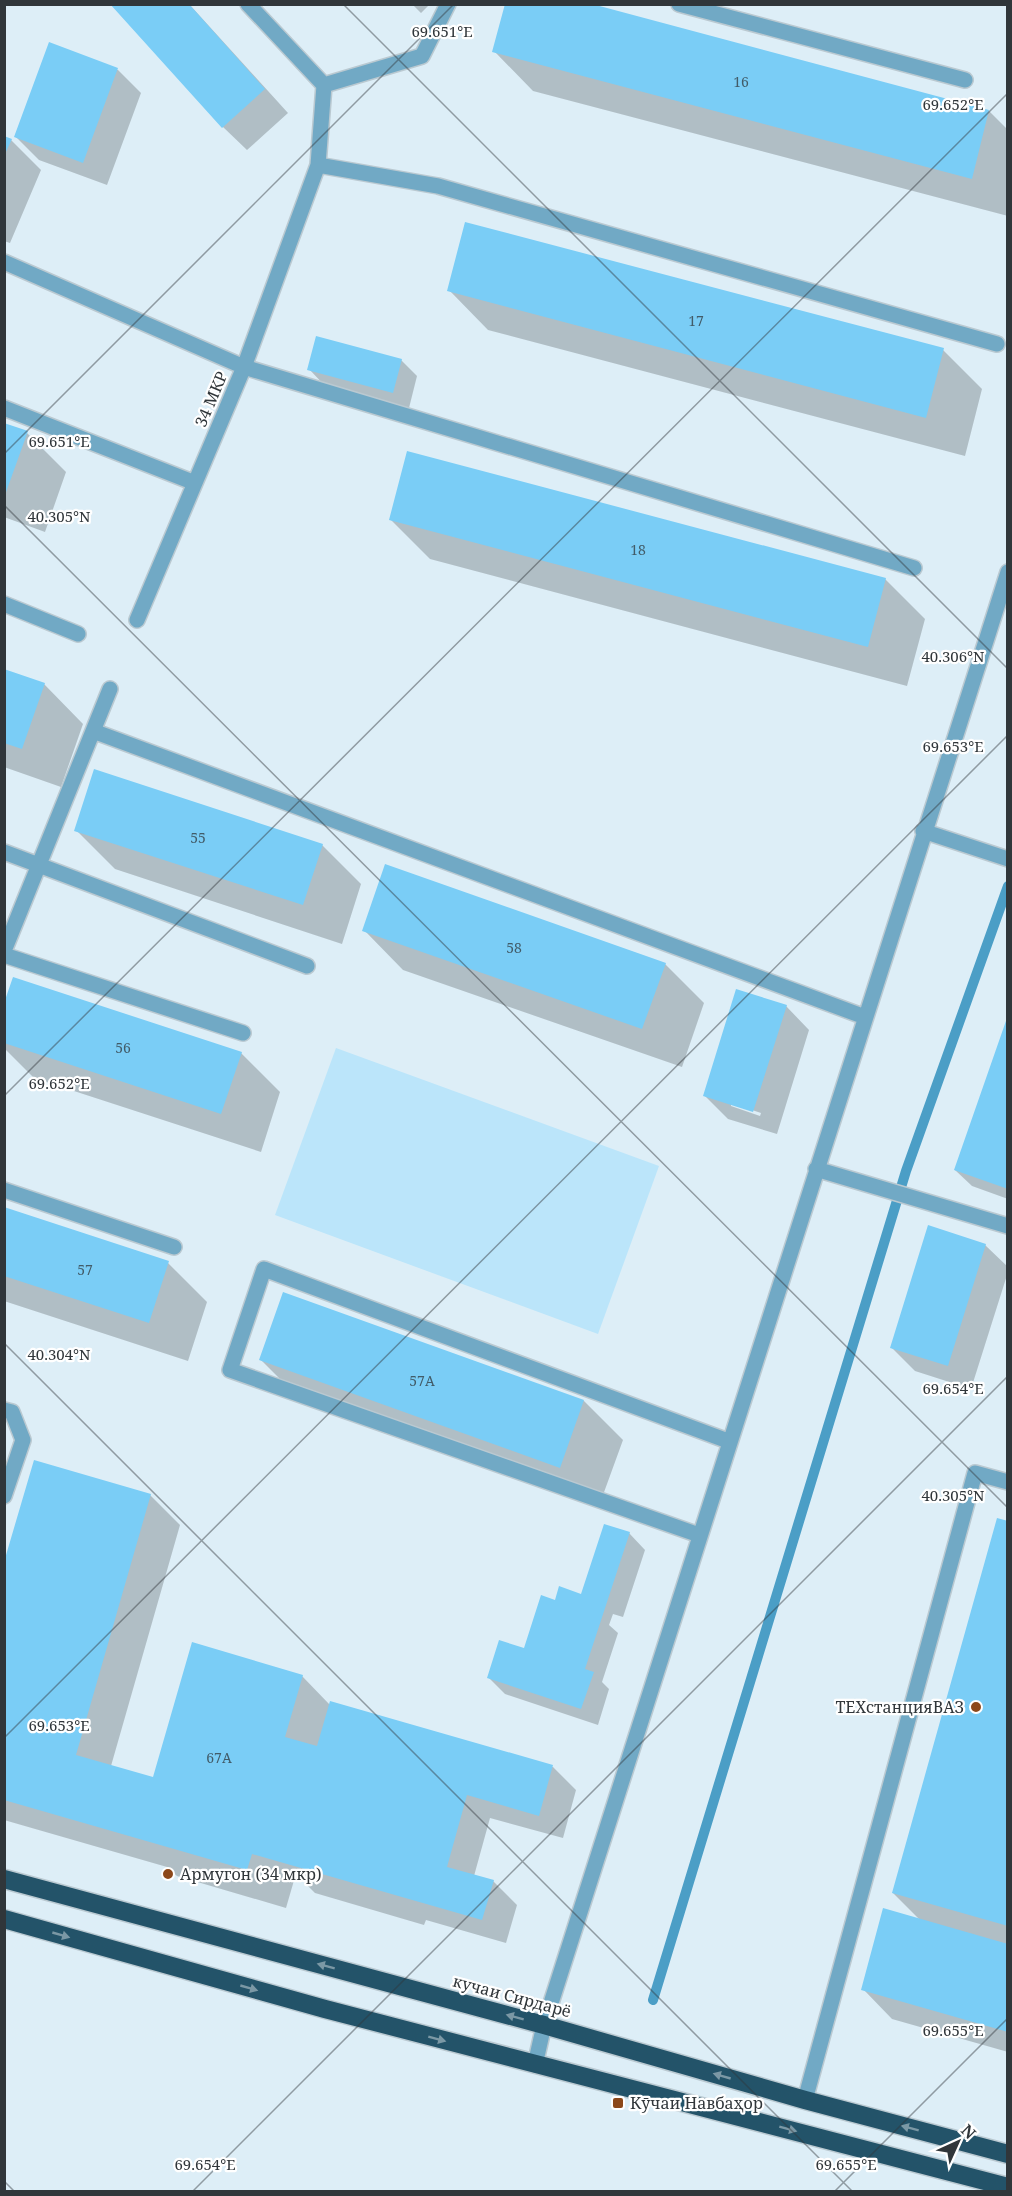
<svg xmlns="http://www.w3.org/2000/svg" width="1012" height="2196" font-family="'Noto Serif',serif">
  <style>
    .green { fill: #bbe5fa }
    .shadow { fill: #0003; fill-rule: evenodd }
    .lines { fill: none; stroke-linecap: round; stroke-linejoin: round }
    .stream { stroke: #4b9ec6; stroke-width: 10 }
    .building { fill: #7acdf6 }
    .minor-casing { stroke: #bac9d1; stroke-width: 18 }
    .highway-casing { stroke: #bac9d1; stroke-width: 21 }
    .minor { stroke: #71a9c5; stroke-width: 15 }
    .highway { stroke: #235369; stroke-width: 18 }
    .oneway { fill: #7b98a5 }
    .ticks { fill: none; stroke: #30363a; stroke-width: 1.5; stroke-opacity: 0.45 }
    .poi-dot { fill: #8c481a; stroke: #fff; stroke-width: 2 }
    .labels { text-anchor: middle; dominant-baseline: central; stroke-width: 4.5; stroke-linejoin: round; paint-order: stroke }
    .number-label { font-size: 14px; fill: #425c69 }
    .street-label { font-size: 16px; fill: #30363a; stroke: #fff }
    .poi-label { font-size: 16px; fill: #30363a; stroke: #fff; text-anchor: start }
    .ticks-label { font-size: 15px; text-anchor: middle; fill: #30363a; stroke: #fff; stroke-width: 4.5; stroke-linejoin: round; paint-order: stroke }
  </style>
  <rect width="100%" height="100%" fill="#ddeef7"/>
  <path class="green" d="M336,1048L659,1166L598,1334L275,1215Z"/>
  <path class="shadow" d="M189,4L288,113L247,150L223,127Z
    M412,4H430L421,13Z
    M50,44L118,70L141,93L107,185L39,160L15,136Z
    M494,51L989,111L1008,130V216L533,91Z
    M4,137L11,140L41,170L10,243L4,241Z
    M449,290L943,350L982,389L965,456L488,330Z
    M401,360L417,376L409,408L325,386L309,369Z
    M4,424L27,433L66,472L45,532L4,517Z
    M391,520L885,579L925,619L907,686L430,559Z
    M4,670L44,684L83,724L61,787L4,767Z
    M76,830L322,845L361,884L342,944L115,869Z
    M364,930L665,964L704,1003L682,1067L403,970Z
    M786,1006L809,1030L777,1134L728,1119L705,1096ZM731,1103L761,1113L760,1116L731,1106Z
    M4,1007L241,1053L280,1092L261,1152L34,1078L4,1048Z
    M1008,1021V1199L972,1186L955,1170Z
    M4,1209L168,1263L207,1302L188,1361L4,1301Z
    M985,1245L1008,1267V1272L971,1389L915,1371L891,1347Z
    M261,1360L584,1401L623,1440L599,1506L300,1399Z
    M150,1495L180,1525L111,1766L154,1779L302,1676L330,1705L553,1767L576,1790L563,1838L490,1818L474,1876L493,1881L517,1905L506,1943L426,1920L424,1925L315,1893L301,1879L295,1877L286,1908L177,1876L167,1867L4,1820V1568Z
    M1008,1523V2052L892,2019L863,1989L921,1921L893,1893Z
    M629,1533L645,1550L623,1617L613,1614L609,1625L618,1633L602,1682L609,1689L598,1725L505,1694L489,1678L525,1650L560,1603L587,1597Z"/>
  <g class="lines">
    <path class="stream" d="M653,2000L906,1171L1008,886"/>
  </g>
  <path class="building" d="M110,4H189L265,89L222,128Z
    M505,4H592L989,110L972,179L492,52Z
    M49,42L118,68L83,163L14,137Z
    M4,136L12,139L4,156Z
    M465,222L944,348L926,418L447,291Z
    M316,336L402,359L393,393L307,370Z
    M4,423L28,431L5,495H4Z
    M407,451L886,578L868,647L389,520Z
    M4,669L45,683L22,749L4,743Z
    M94,769L323,844L303,905L74,831Z
    M385,864L666,963L642,1029L362,931Z
    M13,977L242,1052L221,1114L4,1043V1003Z
    M736,989L787,1005L753,1112L703,1096Z
    M1007,1018H1008V1189L954,1170Z
    M4,1207L169,1261L149,1323L4,1276Z
    M928,1225L986,1244L948,1366L890,1348Z
    M283,1292L584,1400L560,1468L259,1360Z
    M34,1460L151,1494L76,1755L153,1777L192,1642L303,1675L285,1737L317,1746L330,1701L553,1765L539,1816L467,1795L447,1867L494,1880L482,1920L252,1854L247,1870L4,1800V1562Z
    M997,1518L1008,1521V1926L892,1893Z
    M604,1524L630,1532L585,1669L594,1672L581,1709L487,1678L499,1640L524,1648L541,1595L555,1600L559,1586L581,1594Z
    M883,1908L1008,1944V2032L861,1990Z"/>
  <g class="lines">
    <defs>
      <path id="minor" d="M248,4L324,85
        M448,4L422,56L324,85L318,165L244,367L914,568
        M679,4L965,80
        M318,165L438,186L997,344
        M4,262L244,367L137,620
        M4,408L195,483
        M4,604L78,634
        M93,731L865,1017
        M923,831L1008,859
        M4,852L307,966
        M4,951L110,689
        M4,955L243,1033
        M816,1169L1008,1226
        M4,1190L174,1247
        M4,1410L12,1412L23,1440L4,1496
        M699,1535L230,1370L264,1269L728,1441
        M535,2065L544,2025L1008,572
        M805,2100L975,1473L1008,1482"/>
      <path id="highway" d="M4,1879L544,2025L805,2100L1008,2154
        M4,1919L325,2009L1008,2187"/>
    </defs>
    <use href="#minor" class="minor-casing"/>
    <use href="#highway" class="highway-casing"/>
    <use href="#minor" class="minor"/>
    <use href="#highway" class="highway"/>
  </g>
  <defs><path id="oneway-solid" d="M-6-.8H1V-3.2L6.5 0L1 3.2V.8H-6Z" transform="scale(1.5)"/></defs>
  <g class="oneway">
    <use href="#oneway-solid" transform="translate(61 1935) rotate(16)"/>
    <use href="#oneway-solid" transform="translate(326 1966) rotate(-165)"/>
    <use href="#oneway-solid" transform="translate(249 1988) rotate(16)"/>
    <use href="#oneway-solid" transform="translate(515 2017) rotate(-165)"/>
    <use href="#oneway-solid" transform="translate(437 2039) rotate(15)"/>
    <use href="#oneway-solid" transform="translate(722 2076) rotate(-164)"/>
    <use href="#oneway-solid" transform="translate(910 2128) rotate(-165)"/>
    <use href="#oneway-solid" transform="translate(788 2129) rotate(15)"/>
  </g>
  <path class="ticks" d="M343,4L1008,669M4,454L454,4M4,505L1008,1508M4,1096L1008,93M4,1343L853,2192M4,1738L1008,735M4,2181L15,2192M192,2192L1008,1376M834,2192L1008,2018"/>
  <g class="poi-dot">
    <circle cx="976" cy="1707" r="6"/>
    <circle cx="168" cy="1874" r="6"/>
    <rect x="612" y="2097" width="12" height="12" rx="3"/>
  </g>
  <g class="labels">
    <g class="number-label">
      <text x="741" y="81">16</text>
      <text x="696" y="320">17</text>
      <text x="638" y="549">18</text>
      <text x="198" y="837">55</text>
      <text x="514" y="947">58</text>
      <text x="123" y="1047">56</text>
      <text x="85" y="1269">57</text>
      <text x="422" y="1380">57А</text>
      <text x="219" y="1757">67А</text>
    </g>
    <g class="street-label">
      <text transform="translate(211 399) rotate(-67)">34 МКР</text>
      <text transform="translate(512 1996) rotate(15)">кучаи Сирдарё</text>
    </g>
    <g class="poi-label">
      <text x="964" y="1707" text-anchor="end">ТЕХстанцияВАЗ</text>
      <text x="180" y="1874">Армугон (34 мкр)</text>
      <text x="630" y="2103">Кӯчаи Навбаҳор</text>
    </g>
  </g>
  <g class="ticks-label">
    <text x="442" y="37">69.651°E</text>
    <text x="953" y="110">69.652°E</text>
    <text x="59" y="447">69.651°E</text>
    <text x="59" y="522">40.305°N</text>
    <text x="953" y="662">40.306°N</text>
    <text x="953" y="752">69.653°E</text>
    <text x="59" y="1089">69.652°E</text>
    <text x="59" y="1360">40.304°N</text>
    <text x="953" y="1394">69.654°E</text>
    <text x="953" y="1501">40.305°N</text>
    <text x="59" y="1731">69.653°E</text>
    <text x="953" y="2036">69.655°E</text>
    <text x="205" y="2170">69.654°E</text>
    <text x="846" y="2170">69.655°E</text>
  </g>
  <rect width="1012" height="2196" fill="none" stroke="#30363a" stroke-width="12"/>
  <g transform="translate(958 2142) rotate(45)" stroke="#ffffff" stroke-width="4.5" paint-order="stroke">
  <path d="M0-4.5L10 22L0 15L-10 22Z" fill="#30363a"/>
  <text y="-9" font-size="16" font-weight="bold" text-anchor="middle" fill="#30363a">N</text>
  </g>
</svg>
